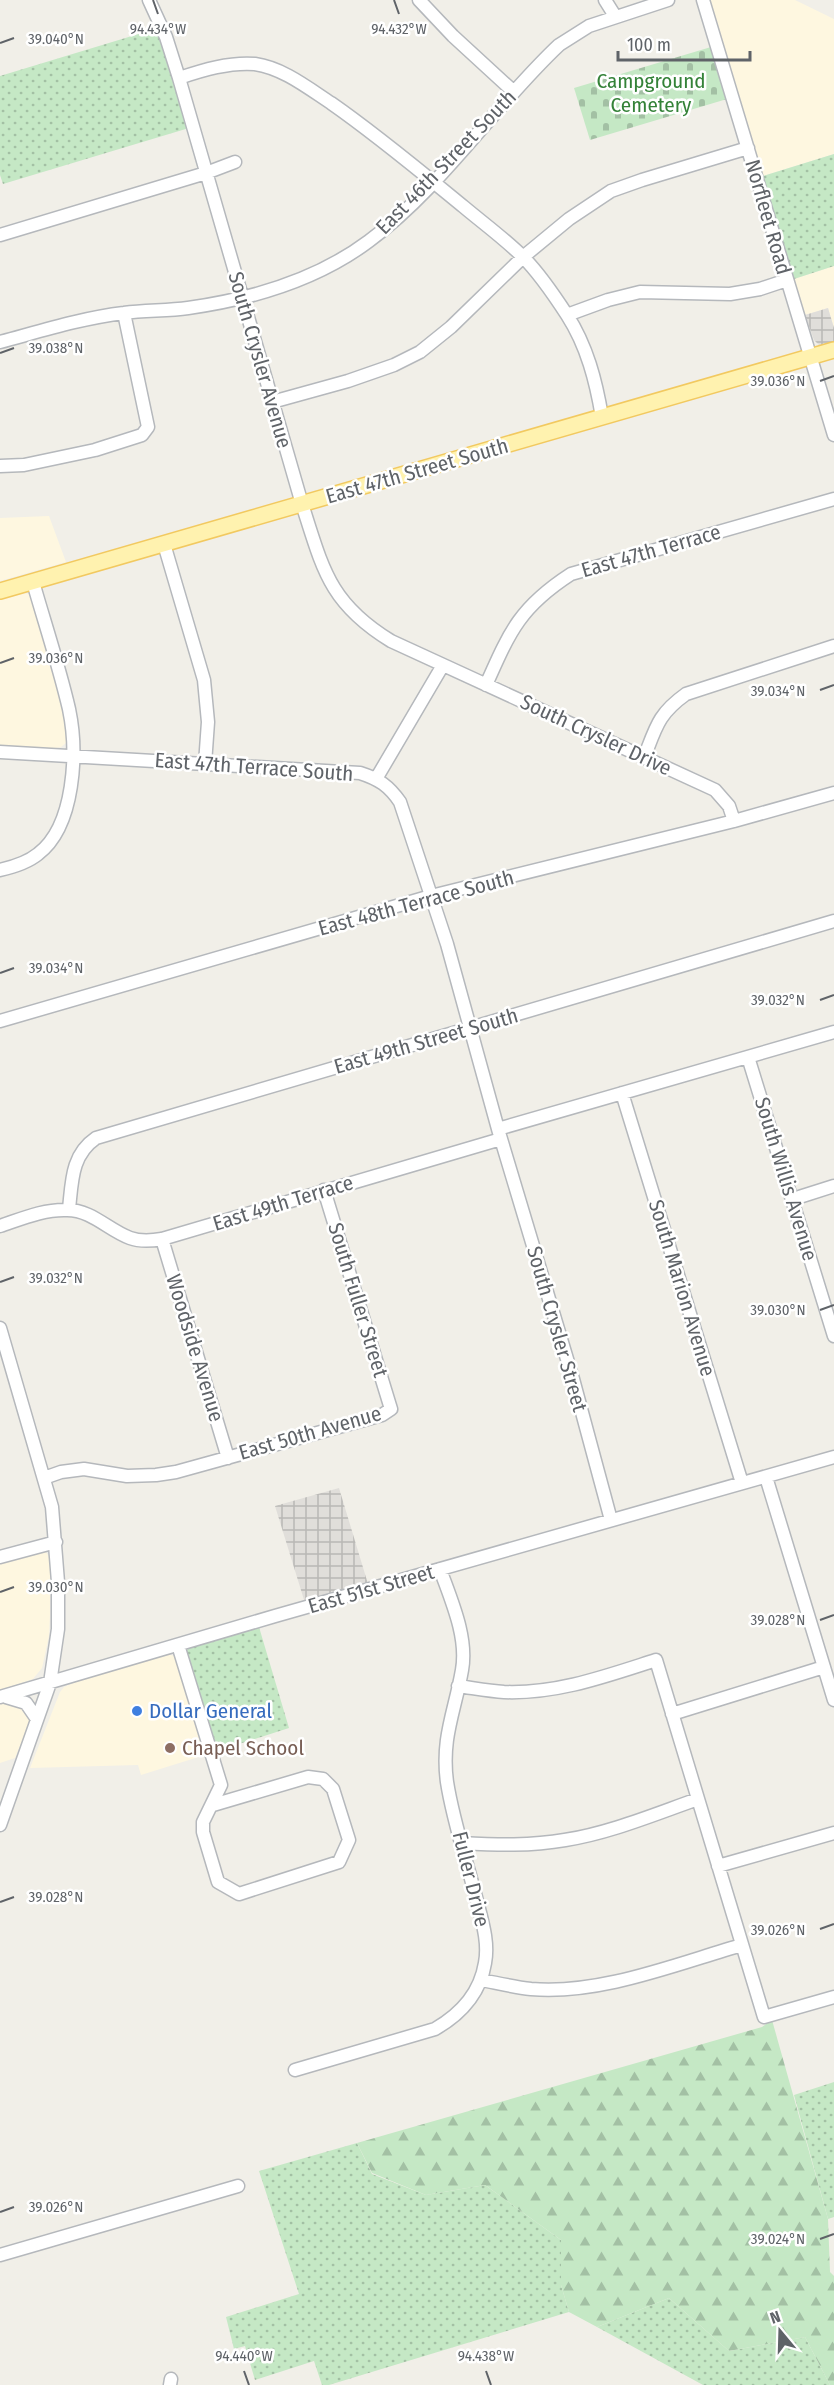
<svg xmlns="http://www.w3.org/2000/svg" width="834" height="2385" font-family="'Fira Sans Condensed',sans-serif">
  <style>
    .commercial { fill: #fef7e0 }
    .industrial { fill: url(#industrial-grid) }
    .grass { fill: url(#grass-dots) }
    .forest { fill: url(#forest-firs) }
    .cemetery { fill: url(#cemetery-stones) }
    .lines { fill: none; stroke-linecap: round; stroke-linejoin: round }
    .minor-casing { stroke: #b5b8bc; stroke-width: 15 }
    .major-casing { stroke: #f2c960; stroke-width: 18 }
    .minor { stroke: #fff; stroke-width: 12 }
    .major { stroke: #fff2af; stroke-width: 15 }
    .ticks { fill: none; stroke: #5f6368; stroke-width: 2 }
    .shop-dot { fill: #3f7fe0; stroke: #fff; stroke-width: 2 }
    .education-dot { fill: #8d6e63; stroke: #fff; stroke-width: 2 }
    .labels { text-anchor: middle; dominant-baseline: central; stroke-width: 5; stroke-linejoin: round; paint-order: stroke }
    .park-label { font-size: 21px; fill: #348238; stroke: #fff }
    .street-label { font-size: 21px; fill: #5f6368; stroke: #fff }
    .shop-label { font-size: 21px; fill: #366cbe; stroke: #fff; text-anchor: start }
    .education-label { font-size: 21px; fill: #785e54; stroke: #fff; text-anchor: start }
    .ticks-label { font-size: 15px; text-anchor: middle; fill: #5f6368; stroke: #fff; stroke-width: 5; stroke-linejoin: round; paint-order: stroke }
  </style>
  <defs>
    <pattern id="industrial-grid" width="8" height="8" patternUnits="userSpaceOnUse" patternTransform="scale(1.5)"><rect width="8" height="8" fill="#e0deda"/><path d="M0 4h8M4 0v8" fill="none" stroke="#b9b8b5"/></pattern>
    <pattern id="grass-dots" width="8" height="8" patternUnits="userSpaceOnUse" patternTransform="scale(1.5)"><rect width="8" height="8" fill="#c5e8c5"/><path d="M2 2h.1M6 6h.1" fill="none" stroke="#a3c0a4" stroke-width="1.8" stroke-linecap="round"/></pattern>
    <pattern id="forest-firs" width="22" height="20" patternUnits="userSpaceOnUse" patternTransform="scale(1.5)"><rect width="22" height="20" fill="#c5e8c5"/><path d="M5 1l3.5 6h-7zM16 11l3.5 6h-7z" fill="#a3c0a4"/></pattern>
    <pattern id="cemetery-stones" width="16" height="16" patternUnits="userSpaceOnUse" patternTransform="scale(1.5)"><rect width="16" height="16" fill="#c5e8c5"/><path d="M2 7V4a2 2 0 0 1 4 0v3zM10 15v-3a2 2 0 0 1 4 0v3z" fill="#a3c0a4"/></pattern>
  </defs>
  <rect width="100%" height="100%" fill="#f1efe8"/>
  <path class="commercial" d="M707,0H795L834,19V154L763,176Z
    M834,266V328L828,308L805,315L794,279Z
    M49,516L66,562L0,581V518Z
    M24,593L29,594L33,599L63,706L67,737L66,743L61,747L50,749L0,745V600Z
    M45,1551L48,1555L50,1562V1615L49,1636L42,1668L33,1679L0,1690V1563Z
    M167,1654L174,1656L177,1662L205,1755L141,1775L138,1765L30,1768L60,1692L64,1687L83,1679Z
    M5,1703L21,1704L29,1718V1724L15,1758L0,1763V1704Z"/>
  <path class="industrial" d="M828,308L834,328V343L820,346L814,340L805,315Z
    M339,1488L368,1584L305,1603L275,1506Z"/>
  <path class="grass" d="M155,29L168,60L189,128L3,184L0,175V76Z
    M834,154V266L794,279L763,176Z
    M259,1627L289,1728L217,1751L186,1651L190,1647Z
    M834,2082V2217L828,2219L794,2095Z
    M357,2143L372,2174L426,2195L485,2185L561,2240V2285L569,2312L329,2385H322L314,2361L255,2380L245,2346L234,2349L226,2317L299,2294L259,2171Z
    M669,2298L729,2351L805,2337L830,2385H703L597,2327Z"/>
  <path class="forest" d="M772,2020L828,2219L830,2272L834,2276V2385H830L805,2337L729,2351L669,2298L597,2327L569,2312L561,2285V2240L485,2185L426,2195L372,2173L357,2143L762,2027Z"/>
  <path class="cemetery" d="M711,47L727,99L590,140L574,88Z"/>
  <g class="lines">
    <defs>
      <path id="minor" d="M149,0L166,37L179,78L302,504C323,569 329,603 391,641L715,790L729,806L734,821
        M419,0L453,36L514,92
        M605,0L615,16
        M703,0L834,435
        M179,78C203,70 229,62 255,64C283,68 308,88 331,103C377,135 420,171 464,207C483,223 505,239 523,257C539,273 554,295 567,315C587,346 596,381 602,417
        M0,235L206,173L235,162
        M567,315L608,300L640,292L730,294L760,289L787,280
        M0,342C41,331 82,318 124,313C145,310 167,311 188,308C252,299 317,280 369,241C441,188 494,106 559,45L589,26L668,0
        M272,402L348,381L394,365L420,352L451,327L523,257L569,219L611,191L642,180L748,148
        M0,466L24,465L95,450L142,435L148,427L124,313
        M164,544L204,680L208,722L205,764
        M486,685C510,631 520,607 571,574L834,499
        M0,752L360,773C379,779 389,786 400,802L447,944L498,1129L573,1379L611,1520
        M644,758C656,727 658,714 686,694L834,646
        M376,779L443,665
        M0,870C13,867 27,863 38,854C75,826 78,752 69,709C59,666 45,624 33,582
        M0,1021L431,896L734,821L834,793
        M748,1057L834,1336
        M622,1093L742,1483
        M498,1129L834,1032
        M793,1199L834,1186
        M69,1209C72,1182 71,1155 96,1138L834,921
        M0,1226C21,1219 44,1209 67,1210C92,1210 108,1230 130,1238C141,1242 151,1241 162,1239L501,1139
        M162,1239L228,1458
        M0,1328L52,1507L58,1582V1629L50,1683L0,1825
        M766,1477L834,1700
        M44,1478L61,1472L84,1469L127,1476L156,1475L176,1472L382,1415L391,1409L324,1190
        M0,1557L56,1542
        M178,1645L221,1785L203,1822V1832L218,1882L239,1894L339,1862L349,1840L333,1789L323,1779L308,1777L213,1805
        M458,1686C473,1688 489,1691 504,1692C557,1694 606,1676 656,1660L764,2017L834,1997
        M0,1697L275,1616L834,1457
        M6,1697L26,1703L37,1719
        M672,1714L824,1667
        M462,1843C497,1845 531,1846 565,1840C610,1833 655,1814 698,1799
        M718,1866L834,1833
        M481,1980C497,1983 514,1987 531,1989C600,1995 676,1964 742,1945
        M295,2070L435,2029C461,2014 480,1994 485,1963C489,1942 482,1921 477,1901C467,1862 453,1821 447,1782C441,1738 455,1711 462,1670C468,1637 451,1600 440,1569
        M0,2255L238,2186
        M170,2385L171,2379"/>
      <path id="major" d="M0,591L834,350"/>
    </defs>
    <use href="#minor" class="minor-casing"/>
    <use href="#major" class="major-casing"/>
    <use href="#minor" class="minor"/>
    <use href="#major" class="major"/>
  </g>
  <path class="ticks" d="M153,0L158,14M394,0L399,14M0,43L14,38M0,353L14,348M820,381L834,376M0,663L14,658M820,690L834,685M0,973L14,968M820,1000L834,995M0,1282L14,1277M820,1310L834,1305M0,1592L14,1587M820,1620L834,1615M0,1902L14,1897M820,1929L834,1924M0,2212L14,2207M820,2239L834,2234M244,2371L249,2385M486,2371L491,2385"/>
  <circle class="shop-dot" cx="137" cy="1711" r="6"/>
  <circle class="education-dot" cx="170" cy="1748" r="6"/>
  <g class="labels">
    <g class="park-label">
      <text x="651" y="81">Campground<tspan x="651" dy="24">Cemetery</tspan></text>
    </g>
    <g class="street-label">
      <text transform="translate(446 162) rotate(-46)">East 46th Street South</text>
      <text transform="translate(768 217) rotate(74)">Norfleet Road</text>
      <text transform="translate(260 360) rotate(74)">South Crysler Avenue</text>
      <text transform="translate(417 471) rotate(-16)">East 47th Street South</text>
      <text transform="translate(651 551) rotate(-16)">East 47th Terrace</text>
      <text transform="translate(596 735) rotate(25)">South Crysler Drive</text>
      <text transform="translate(254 767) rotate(4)">East 47th Terrace South</text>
      <text transform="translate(416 903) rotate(-15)">East 48th Terrace South</text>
      <text transform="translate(426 1041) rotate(-16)">East 49th Street South</text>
      <text transform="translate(786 1179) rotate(73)">South Willis Avenue</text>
      <text transform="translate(283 1203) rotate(-17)">East 49th Terrace</text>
      <text transform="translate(682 1288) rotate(73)">South Marion Avenue</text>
      <text transform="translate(358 1300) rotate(73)">South Fuller Street</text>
      <text transform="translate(557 1329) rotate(74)">South Crysler Street</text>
      <text transform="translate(195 1348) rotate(73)">Woodside Avenue</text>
      <text transform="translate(310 1433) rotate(-16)">East 50th Avenue</text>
      <text transform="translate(371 1589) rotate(-16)">East 51st Street</text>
      <text transform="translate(471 1879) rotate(76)">Fuller Drive</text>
    </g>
    <g class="shop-label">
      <text x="149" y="1711">Dollar General</text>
    </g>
    <g class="education-label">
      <text x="182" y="1748">Chapel School</text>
    </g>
  </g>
  <g class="ticks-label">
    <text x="158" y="34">94.434°W</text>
    <text x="399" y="34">94.432°W</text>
    <text x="56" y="44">39.040°N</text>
    <text x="56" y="353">39.038°N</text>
    <text x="778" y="386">39.036°N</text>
    <text x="56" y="663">39.036°N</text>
    <text x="778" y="696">39.034°N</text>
    <text x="56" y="973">39.034°N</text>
    <text x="778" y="1005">39.032°N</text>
    <text x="56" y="1283">39.032°N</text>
    <text x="778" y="1315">39.030°N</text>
    <text x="56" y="1592">39.030°N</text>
    <text x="778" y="1625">39.028°N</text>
    <text x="56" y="1902">39.028°N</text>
    <text x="778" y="1935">39.026°N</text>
    <text x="56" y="2212">39.026°N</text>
    <text x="778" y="2244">39.024°N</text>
    <text x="244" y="2361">94.440°W</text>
    <text x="486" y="2361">94.438°W</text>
  </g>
  <g transform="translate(780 2331) rotate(341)" stroke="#ffffff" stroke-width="4.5" paint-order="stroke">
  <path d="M0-4.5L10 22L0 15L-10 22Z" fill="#5f6368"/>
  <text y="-9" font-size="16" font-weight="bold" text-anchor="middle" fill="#5f6368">N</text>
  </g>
  <path d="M618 51v9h132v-9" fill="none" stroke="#5f6368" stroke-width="3"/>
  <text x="627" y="51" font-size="18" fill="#5f6368" stroke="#ffffff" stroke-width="4.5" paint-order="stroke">100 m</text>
</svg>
